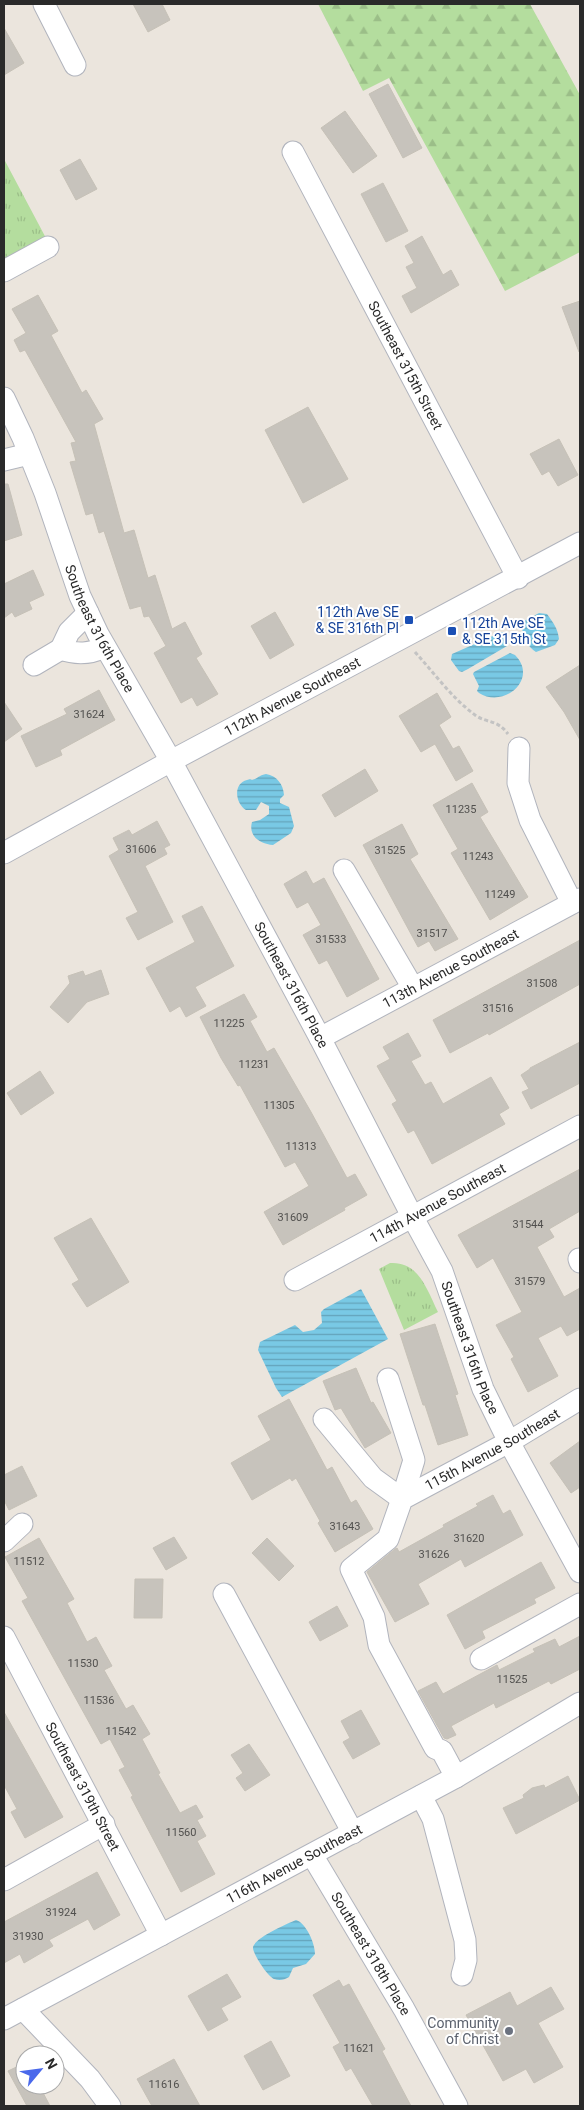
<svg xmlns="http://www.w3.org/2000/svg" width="584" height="2110" font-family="Roboto,sans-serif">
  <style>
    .forest { fill: url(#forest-firs) }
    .park { fill: url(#park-tufts) }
    .water { fill: url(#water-rules) }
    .building { fill: #c7c3bc; stroke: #c6c1b7 }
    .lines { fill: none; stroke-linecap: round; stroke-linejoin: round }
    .minor-casing { stroke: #b1b4bd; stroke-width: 23 }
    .path { stroke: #c3c3c3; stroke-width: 3; stroke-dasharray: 4 2.5; stroke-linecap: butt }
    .minor { stroke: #fff; stroke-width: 21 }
    .transit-dot { fill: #1a4fb4; stroke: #fff; stroke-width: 2 }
    .worship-dot { fill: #6b7280; stroke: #fff; stroke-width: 2 }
    .labels { text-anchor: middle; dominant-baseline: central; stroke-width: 4; stroke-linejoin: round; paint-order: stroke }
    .number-label { font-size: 11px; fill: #51504e }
    .street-label { font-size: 14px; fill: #2a2a2a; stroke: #fff }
    .transit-label { font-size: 14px; fill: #164399; stroke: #fff; text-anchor: end }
    .worship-label { font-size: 14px; fill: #5b616d; stroke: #fff; text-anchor: end }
  </style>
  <defs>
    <pattern id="forest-firs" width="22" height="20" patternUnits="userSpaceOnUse" patternTransform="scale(1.25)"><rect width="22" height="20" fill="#b4dd9e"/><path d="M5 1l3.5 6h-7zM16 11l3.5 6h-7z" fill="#9bbe88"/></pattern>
    <pattern id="park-tufts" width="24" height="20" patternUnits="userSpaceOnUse" patternTransform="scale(1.25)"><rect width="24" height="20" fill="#b4dd9e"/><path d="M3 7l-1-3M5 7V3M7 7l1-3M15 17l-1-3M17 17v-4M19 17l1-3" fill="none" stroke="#9bbe88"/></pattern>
    <pattern id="water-rules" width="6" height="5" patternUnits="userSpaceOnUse" patternTransform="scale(1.25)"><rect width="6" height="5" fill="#79c9e5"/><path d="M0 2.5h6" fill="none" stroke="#63a3ba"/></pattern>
  </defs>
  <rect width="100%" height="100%" fill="#ebe5dd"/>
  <path class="forest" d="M318,4H530L580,95V252L505,291L389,78L363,91Z"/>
  <path class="park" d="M4,159L47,240L4,264Z
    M390,1263C419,1261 427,1290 438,1312L404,1330L379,1269Z"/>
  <path class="water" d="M539,613L547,614C553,622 558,629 559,639L555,645L536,652C526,646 519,632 524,621Z
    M502,632L508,637L507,646L468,669L462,672L459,671L451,660L452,654Z
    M510,653L515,655C539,679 504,709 479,693L477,691L479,686L473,674L474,672Z
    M266,774C277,776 283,784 284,795L280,799V803L289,807L294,826L291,833L273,845C260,844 248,836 252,822L260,820L269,814V806L261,802L256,810H246C236,804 232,784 247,780C252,778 250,781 255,779C259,777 260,775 266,774Z
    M361,1289L388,1339L282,1397L276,1388L258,1350L260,1342L295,1325L303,1332L314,1330L322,1323L321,1312L324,1309Z
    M296,1920C306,1923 315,1943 315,1954L306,1964L293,1968L289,1977C284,1980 280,1981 274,1979C268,1977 252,1953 253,1947C256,1937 287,1924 296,1920Z"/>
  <path class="building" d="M133,4H162L170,20L148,32Z
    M4,28L24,63L4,75Z
    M388,84L422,148L403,158L369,94Z
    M345,111L377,156L353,173L321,128Z
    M80,159L97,189L76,200L60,170Z
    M383,183L408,231L386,242L361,194Z
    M422,236L443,275L451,270L459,285L411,313L402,296L417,288L406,267L414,263L405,246Z
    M38,295L58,331L51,335L82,393L86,390L103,419L94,424L124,533L134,530L148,578L155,575L172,629L185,622L202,654L196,658L218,694L197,706L192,697L181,703L154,653L166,646L149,616L144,617L141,606L130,609L104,531L99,533L93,513L86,515L70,462L76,461L71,443L76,442L25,350L20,352L14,340L26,333L12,309Z
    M580,301V352H579L562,307Z
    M308,407L348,479L303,503L265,430Z
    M559,439L578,475L558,486L549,471L542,475L530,454Z
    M4,484H8L22,535L4,541Z
    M33,570L44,595L29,602L32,609L15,617L12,612L4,618V584Z
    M275,612L294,645L270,659L251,626Z
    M580,665V740L564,712L546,687Z
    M99,690L115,720L60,750L62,755L36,767L21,736L67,714L64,709Z
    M437,693L451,717L439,725L453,749L459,746L473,771L456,781L435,744L421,752L399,716Z
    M4,702L22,729L4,742Z
    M365,769L378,791L335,817L322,795Z
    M472,783L488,812L480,817L528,897L490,920L451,853L458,849L433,805Z
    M157,821L170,845L164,848L167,854L145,866L173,922L138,940L126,918L138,912L109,856L119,850L113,838L129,830L132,835Z
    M402,824L418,854L410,859L458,939L435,951L429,941L418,947L363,845Z
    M306,871L313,884L324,878L379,979L347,997L327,960L319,964L303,935L321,925L308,902L297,908L284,884Z
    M202,906L234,966L195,987L206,1006L186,1017L180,1006L170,1012L146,968L195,942L182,916Z
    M580,940V984L489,1035L488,1033L450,1053L433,1020Z
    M101,970L109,994L87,1002L68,1023L50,1007L70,983L68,976L83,971L85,976Z
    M244,994L257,1017L250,1021L267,1052L274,1048L311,1112L347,1178L355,1174L367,1195L344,1208L345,1210L283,1245L264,1212L309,1186L295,1162L285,1167L240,1085L238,1086L221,1058L200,1017Z
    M408,1033L421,1056L411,1061L425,1085L431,1082L443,1104L491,1077L509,1108L499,1114L505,1124L432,1164L414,1130L408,1133L392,1104L397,1101L377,1066L390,1059L383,1047Z
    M580,1042V1083L531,1109L522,1092L529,1089L521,1075L530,1069V1068Z
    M40,1071L54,1093L21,1115L7,1093Z
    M580,1169V1211L549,1229L554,1237L537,1247L564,1297L580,1288V1329L567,1336L561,1326L538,1338L558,1376L528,1392L511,1359L514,1357L496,1325L522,1312L493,1258L477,1268L458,1235Z
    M91,1218L129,1282L87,1307L72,1284L79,1280L54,1238Z
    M435,1324L458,1394L455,1395L468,1435L438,1445L425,1405H423L400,1334Z
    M356,1368L371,1403L373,1402L391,1433L365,1448L341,1408L335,1410L323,1381Z
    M289,1399L327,1470L332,1467L351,1503L356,1500L373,1529L335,1552L318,1523L320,1521L296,1478L292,1481L290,1478L252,1500L231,1463L271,1440L258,1416Z
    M580,1441V1487L571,1493L550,1463Z
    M22,1466L37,1496L9,1510L4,1500V1475Z
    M493,1495L503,1514L510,1510L523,1535L465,1567L461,1559L418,1584L429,1604L395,1622L367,1572L395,1549L397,1548L399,1552L444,1527L443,1525L478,1506L476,1504Z
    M174,1537L187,1558L166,1570L153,1548Z
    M39,1538L74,1599L67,1603L87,1642L96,1637L112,1666L104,1670L126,1709L133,1705L150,1734L142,1739L160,1773L158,1774L180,1813L196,1805L203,1817L197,1820L206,1836L197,1841L215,1874L181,1892L131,1797L133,1796L119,1770L125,1767L110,1739L101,1744L22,1601L28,1598L5,1557Z
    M267,1538L294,1566L279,1581L252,1553Z
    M541,1562L555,1588L534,1599L536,1603L482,1631L485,1638L465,1649L447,1615Z
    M135,1579H163L162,1618H134Z
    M337,1606L348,1626L320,1641L309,1622Z
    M580,1636V1669L551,1684L549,1681L496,1708L494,1703L451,1726L456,1735L447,1739L444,1738L418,1691L436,1682L443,1694L497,1665L499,1670L535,1652L533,1649L555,1639L559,1647Z
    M361,1710L380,1744L353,1759L343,1742L350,1738L341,1721Z
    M4,1712L63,1817L25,1838L11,1812L17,1809L4,1785Z
    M249,1744L270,1775L245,1791L236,1778L243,1773L231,1755Z
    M568,1776L580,1800L516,1834L503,1808L524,1798L523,1795L532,1788L544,1785L545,1788Z
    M97,1872L120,1915L94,1930L88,1919L49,1940L53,1946L24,1963L20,1954L4,1963V1922Z
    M227,1974L241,1997L221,2008L228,2020L208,2031L188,1996Z
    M339,1980L343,1987L349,1984L385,2049L382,2051L411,2106H373L351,2068L346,2071L333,2047L340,2043L313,1995Z
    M551,1987L564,2009L538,2023L563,2067L534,2083L526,2069L503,2081L466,2015L510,1992L517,2006Z
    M271,2041L290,2076L263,2090L244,2056Z
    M174,2059L200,2106H152L137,2079Z
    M25,2063V2085H39L50,2106H27L8,2071Z"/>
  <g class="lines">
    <defs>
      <g id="minor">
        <path d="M44,4L75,65"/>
        <path id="s1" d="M293,152L518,578"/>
        <path d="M4,271L48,247"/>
        <path id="s2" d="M4,398L23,438L45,493L80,596L98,634L171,761L320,1038L412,1216L442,1271L483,1389L509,1442L580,1572"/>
        <path d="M4,460L29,454"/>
        <path d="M88,613L69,632L61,649C77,655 90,654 105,647"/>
        <path d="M34,665L61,649"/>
        <path d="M519,748L518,783L530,820L572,903"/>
        <path id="s3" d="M4,853L171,761L580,543"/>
        <path d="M344,870L413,988"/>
        <path id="s4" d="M320,1038L580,899"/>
        <path d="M579,1259L580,1262"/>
        <path id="s5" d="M295,1280L580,1126"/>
        <path d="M324,1419L373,1478L402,1499L414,1460L388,1379"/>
        <path d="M4,1541L22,1524"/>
        <path d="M224,1594L353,1833"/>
        <path id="s6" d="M4,1637L161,1935"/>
        <path d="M481,1659L580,1604"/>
        <path id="s7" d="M456,1777L442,1751L435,1748L379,1645L374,1617L351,1569L388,1539L402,1499L509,1442L580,1399"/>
        <path d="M421,1796L433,1819L465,1940L466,1960L462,1975"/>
        <path id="s8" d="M312,1855L404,2009L457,2106"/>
        <path d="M4,1880L104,1824"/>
        <path d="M23,2009L90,2079L110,2106"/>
        <path id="s9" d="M4,2019L456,1777L580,1703"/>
      </g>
    </defs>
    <use href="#minor" class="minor-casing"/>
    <path class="path" d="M415,652C434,673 452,698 475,715C488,724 497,719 508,734"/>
    <use href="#minor" class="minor"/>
  </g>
  <g class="transit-dot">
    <rect x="404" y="615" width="10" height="10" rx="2.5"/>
    <rect x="447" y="626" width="10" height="10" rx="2.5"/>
  </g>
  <circle class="worship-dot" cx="509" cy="2031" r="5"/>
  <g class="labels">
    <g class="number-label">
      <text x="89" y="714">31624</text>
      <text x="461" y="809">11235</text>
      <text x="141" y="849">31606</text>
      <text x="390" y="850">31525</text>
      <text x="478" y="856">11243</text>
      <text x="500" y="894">11249</text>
      <text x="432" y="933">31517</text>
      <text x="331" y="939">31533</text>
      <text x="542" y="983">31508</text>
      <text x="498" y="1008">31516</text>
      <text x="229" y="1023">11225</text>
      <text x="254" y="1064">11231</text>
      <text x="279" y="1105">11305</text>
      <text x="301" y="1146">11313</text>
      <text x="293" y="1217">31609</text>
      <text x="528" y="1224">31544</text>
      <text x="530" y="1281">31579</text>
      <text x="345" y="1526">31643</text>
      <text x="469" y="1538">31620</text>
      <text x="434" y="1554">31626</text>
      <text x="29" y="1561">11512</text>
      <text x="83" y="1663">11530</text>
      <text x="512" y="1679">11525</text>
      <text x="99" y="1700">11536</text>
      <text x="121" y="1731">11542</text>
      <text x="181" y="1832">11560</text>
      <text x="61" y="1912">31924</text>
      <text x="28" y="1936">31930</text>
      <text x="359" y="2048">11621</text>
      <text x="164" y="2084">11616</text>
    </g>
    <g class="street-label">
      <text stroke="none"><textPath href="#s1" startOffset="241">Southeast 315th Street</textPath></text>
      <text stroke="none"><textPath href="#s2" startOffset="250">Southeast 316th Place</textPath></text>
      <text stroke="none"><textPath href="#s3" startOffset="328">112th Avenue Southeast</textPath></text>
      <text stroke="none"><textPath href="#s4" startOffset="148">113th Avenue Southeast</textPath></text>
      <text stroke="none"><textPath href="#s2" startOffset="655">Southeast 316th Place</textPath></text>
      <text stroke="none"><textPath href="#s5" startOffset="162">114th Avenue Southeast</textPath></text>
      <text stroke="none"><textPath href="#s2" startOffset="1060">Southeast 316th Place</textPath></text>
      <text stroke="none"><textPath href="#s7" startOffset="429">115th Avenue Southeast</textPath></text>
      <text stroke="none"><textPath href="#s6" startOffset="169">Southeast 319th Street</textPath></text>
      <text stroke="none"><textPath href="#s9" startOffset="329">116th Avenue Southeast</textPath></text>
      <text stroke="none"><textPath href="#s8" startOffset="115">Southeast 318th Place</textPath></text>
    </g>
    <g class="transit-label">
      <text x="399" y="612">112th Ave SE<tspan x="399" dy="16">&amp; SE 316th Pl</tspan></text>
      <text x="462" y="623" text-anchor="start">112th Ave SE<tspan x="462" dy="16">&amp; SE 315th St</tspan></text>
    </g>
    <g class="worship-label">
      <text x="499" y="2023">Community<tspan x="499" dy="16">of Christ</tspan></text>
    </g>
  </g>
  <rect width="584" height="2110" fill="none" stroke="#2a2a2a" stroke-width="10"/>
  <g transform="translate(40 2070) rotate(61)"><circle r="24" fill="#ffffff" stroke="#aaaaaa"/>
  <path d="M0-4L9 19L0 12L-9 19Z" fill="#4a69eb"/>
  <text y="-8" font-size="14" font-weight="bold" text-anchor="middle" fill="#2a2a2a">N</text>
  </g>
</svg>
